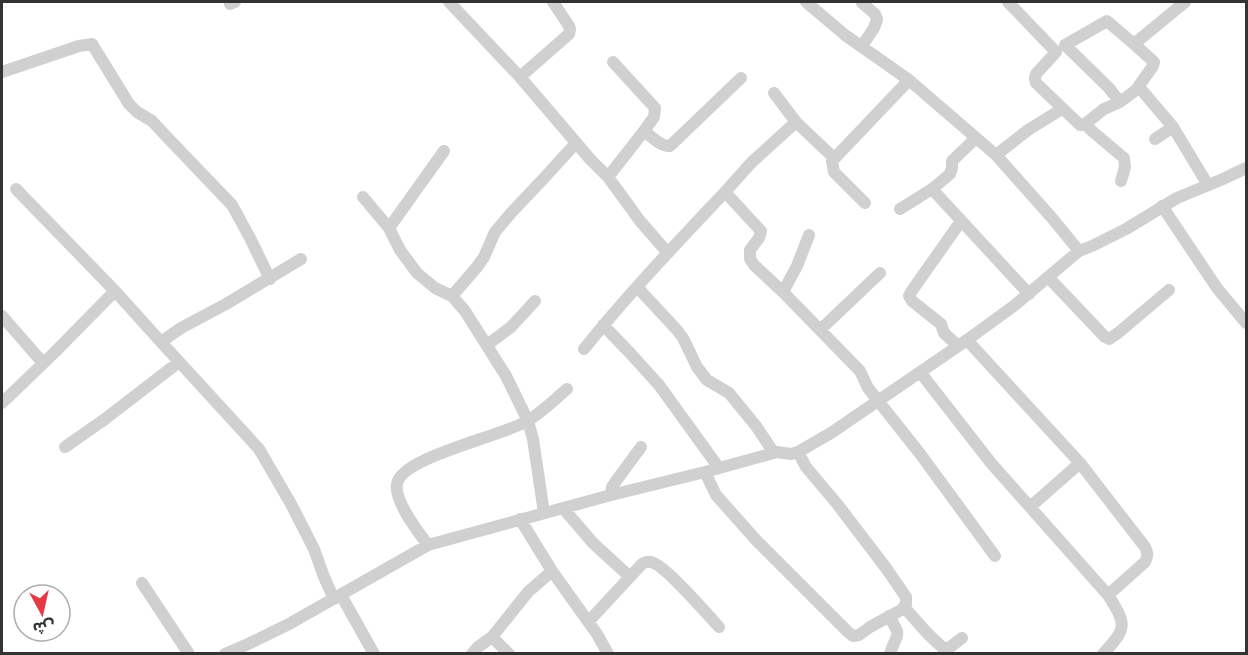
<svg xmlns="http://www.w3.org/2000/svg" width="1248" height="655" font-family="Overpass,'Noto Sans Arabic',sans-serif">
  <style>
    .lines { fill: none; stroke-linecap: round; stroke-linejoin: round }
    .minor { stroke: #d0d0d0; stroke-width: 12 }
  </style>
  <rect width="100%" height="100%" fill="#fff"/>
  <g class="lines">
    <path class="minor" d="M449,2L520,77
      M553,2L569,26L570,29L569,34L520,77L590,159L608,177L644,131C651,136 661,147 670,146L741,78
      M806,2L845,35L909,80L996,155L1028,130L1062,109
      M1008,2L1056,52L1036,74L1035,78L1036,83L1080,125L1085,124L1104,109L1120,102L1136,90L1153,66L1154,62L1134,44L1185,2
      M230,4L235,2
      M862,46L874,28L877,19L875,14L862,3
      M613,62L655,108L654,117L644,131
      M2,72L79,46L92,44L129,104L137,112L152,121L165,135L232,205L250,238L270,279
      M1139,87L1173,127
      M774,93L796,122L834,158
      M1120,102L1108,87L1065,45L1107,21L1134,44
      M1085,124L1092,131L1124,158L1125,167L1121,181
      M1155,139L1173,127L1208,185
      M996,155L1052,218L1079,251
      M608,177L640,221L668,253
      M16,189L115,291L161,342
      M932,189L1029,294
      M725,192L751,163L796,122
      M363,197L389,228L400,250L417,273L435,288L452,296L465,311L506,376L528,421L533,439L544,513
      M865,203L834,172L832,161L909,80
      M1162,206L1217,288L1246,323
      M900,209L932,189L950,174L952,168V161L976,138
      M389,228L444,151
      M301,259L226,304L181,328L161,342L259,449L291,504L314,549L324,577L334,599
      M1048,277L1105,337L1109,339L1118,333L1169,290
      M637,287L677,330L683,338L697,367L707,380L729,393L756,426L774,453
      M783,292L797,266L809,235
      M452,296L477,267L484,257L495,232L511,213L545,177L576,143
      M2,316L43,363
      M603,325L630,353L659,385L719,468
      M820,330L880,273
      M487,345L511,327L535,301
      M958,346L944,333L941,324L912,301L909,296L911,292L961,221
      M584,349C628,294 677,243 725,192L761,231L759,238L750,250V259L754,265L783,292L860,371L868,388L921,455L995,556
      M920,372L991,463L1108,595L1145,562C1148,556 1148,553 1145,547L1080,463L967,340
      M2,403L53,354L115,291
      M65,447L105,419L179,362
      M705,472L716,495L756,540L849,633L853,636L859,635L870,627L901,610L906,604V597L886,568L838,505L806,467L798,452
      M611,495L612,487L616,481L641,447
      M1030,507L1080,463
      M563,508L593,543L630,577
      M520,519L552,571L597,634L608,654
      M428,545C418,532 394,501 397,484C401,457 503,436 527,421C541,413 554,400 567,389
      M142,583L189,654
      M341,595L374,654
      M904,607L928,634L943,648H949L962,638
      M889,616C903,640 897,630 890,654
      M589,621L642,564C646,562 646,561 651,562C664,564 707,614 719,627
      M492,637L528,592L552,571
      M225,654L248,644L289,624L428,545L611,495L705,472L777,452L791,454L798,452L831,433L967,340L1015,305L1079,251L1092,246L1126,229L1177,198L1223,179L1246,168
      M472,654L478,647L492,637L509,654
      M1103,654C1127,628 1127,625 1108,595"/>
  </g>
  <rect width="1248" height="655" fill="none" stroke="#333333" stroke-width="6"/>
  <g transform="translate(42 613) rotate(172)"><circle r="28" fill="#ffffff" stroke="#adadad" stroke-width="1.5"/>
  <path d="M0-4.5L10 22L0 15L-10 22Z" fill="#e63946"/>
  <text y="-9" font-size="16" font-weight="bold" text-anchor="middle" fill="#333333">ش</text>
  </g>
</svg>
